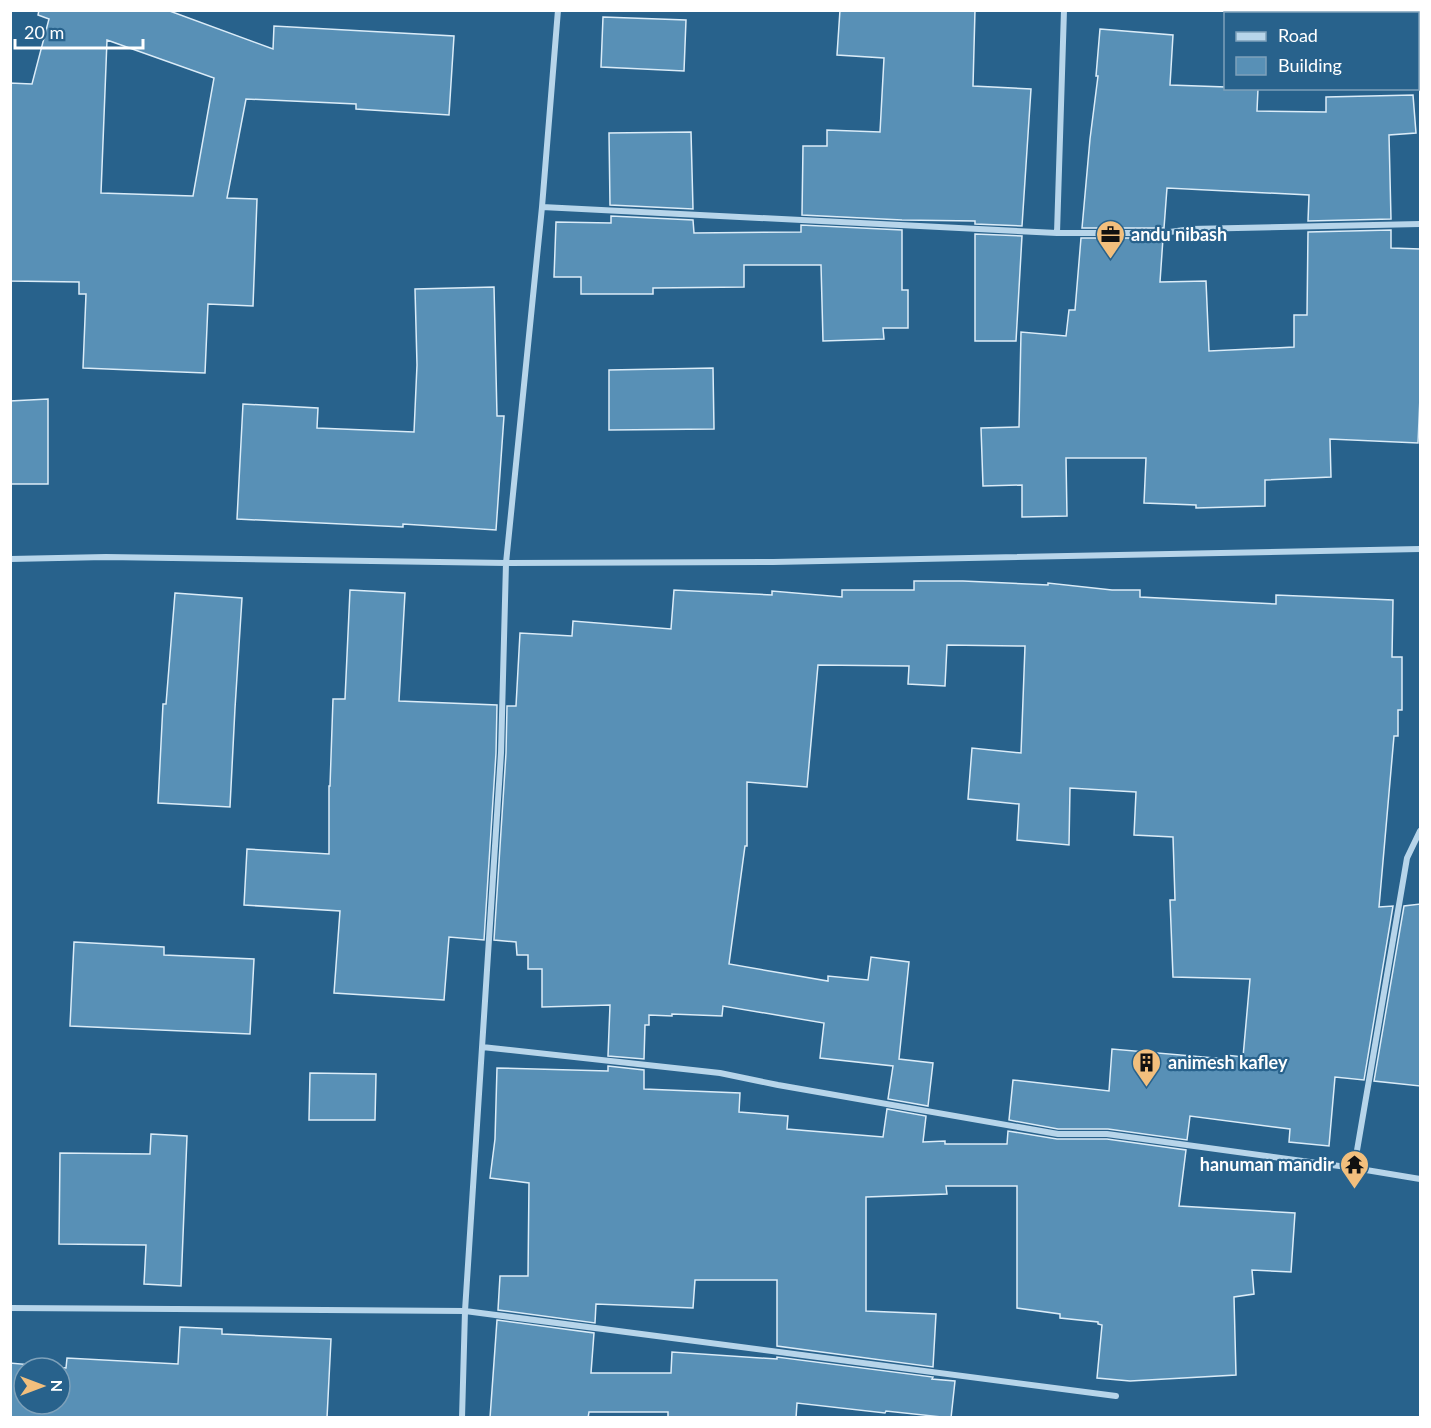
<svg xmlns="http://www.w3.org/2000/svg" width="1431" height="1428" font-family="Lato,sans-serif">
  <style>
    .building { fill: #5890b6; stroke: #dbecf8; stroke-width: 1.5; fill-rule: evenodd }
    .lines { fill: none; stroke-linecap: round; stroke-linejoin: round }
    .minor { stroke: #b7d5ea; stroke-width: 6 }
    .labels { text-anchor: middle; dominant-baseline: central; stroke-width: 4.5; stroke-linejoin: round; paint-order: stroke }
    .poi-label { font-size: 18px; font-weight: bold; fill: #fff; stroke: #28628c; text-anchor: start }
  </style>
  <rect width="100%" height="100%" fill="#28628c"/>
  <path class="building" d="M39,10H167L273,49L274,26L454,36L449,115L356,109V104L246,99L227,198L257,199L253,306L208,304L205,373L83,368L86,294H79V282L10,281V83L32,84L49,19L38,15ZM107,40L214,78L193,196L101,193Z
    M840,10H975L973,86L1031,89L1022,226L975,224V221L902,220L802,215L803,146H827V130L880,132L884,58L837,55Z
    M603,17L686,20L684,71L601,67Z
    M1100,29L1173,35L1170,85L1226,87V88L1258,89L1257,111L1326,112V97L1413,95L1416,133L1389,135L1391,219L1308,221L1309,195L1167,188L1164,228H1082L1090,139L1098,76H1096Z
    M691,132L693,209L610,205L609,133Z
    M611,216L693,220L694,233L801,232V225L902,230V290H908V328H883L884,339L823,341L821,265H744V287L653,288V294H581V277H554L556,222L611,223Z
    M1391,230V248L1420,249V397L1418,443L1330,439L1331,477L1265,480V506L1196,508V505L1144,503L1146,458H1066L1067,516L1022,517V485L983,486L981,428L1019,427L1021,332L1066,336L1069,310H1075L1081,238H1163L1160,282L1206,281L1209,351L1294,347V315H1307L1308,232Z
    M975,234L1022,236L1016,341H975Z
    M494,287L497,416H504L496,530L403,524V527L237,519L243,404L318,408L317,428L414,432L417,365L415,289Z
    M713,368L714,429L609,430V370Z
    M48,399V484H10V401Z
    M914,581H963L1048,585V583L1112,590H1140V597L1276,604V595L1393,600L1392,657H1402V710H1398V736H1394L1379,907L1393,906L1364,1080L1335,1077L1329,1146L1289,1142L1290,1129L1190,1116L1187,1140L1108,1129H1058L1009,1120L1013,1080L1109,1091L1112,1049L1226,1059V1055L1243,1057L1250,979L1173,977L1170,900H1175L1173,837L1134,835L1136,792L1070,788L1069,845L1017,840L1019,804L968,799L972,748L1021,753L1025,646L947,645L945,686L908,684L909,666L818,665L807,787L747,782V846H745L729,964L828,981V976L868,980L871,957L909,962L899,1059L933,1063L928,1106L888,1099L893,1066L820,1058L824,1023L723,1006L722,1016L672,1014V1016L649,1015V1025H645L644,1059L608,1056L610,1005L542,1007V969H528V955H517L516,942L494,940L506,753L507,706H516L520,633L572,636L573,621L671,629L674,590L772,595V591L842,597V590H914Z
    M350,590L405,593L399,701L497,705L496,753L484,940L449,937L444,1000L334,993L340,911L244,905L247,849L329,854V786H330L333,699H345Z
    M175,593L242,598L235,708L230,807L158,803L163,704H166Z
    M1420,904V1086L1374,1081L1404,906Z
    M74,942L164,947V955L254,959L250,1034L70,1026Z
    M608,1066L644,1070V1089L740,1093L739,1112L788,1116L787,1129L883,1137L887,1109L926,1116L923,1142L945,1141V1144H1007L1008,1131L1057,1139H1107L1186,1150L1179,1206L1295,1213L1291,1272L1252,1270L1254,1294L1234,1297L1236,1375L1130,1381L1097,1378L1102,1325L1098,1324V1322L1060,1318V1314L1017,1308V1186H946L947,1194L866,1197V1311L936,1314L933,1367L777,1346V1280H695L693,1308L596,1304L595,1323L498,1310L500,1276H528L529,1183L490,1178L495,1139L497,1068L608,1071Z
    M310,1073L376,1074L375,1120H309Z
    M151,1134L187,1136L181,1286L144,1284L146,1245L59,1244L60,1153L150,1154Z
    M497,1320L594,1333L591,1373H671L672,1352L777,1359V1357L933,1377L932,1379L955,1381L951,1418L886,1411L885,1413L797,1403L796,1418H668V1412H589L588,1418H490Z
    M180,1327L222,1329V1334L331,1339L327,1418H10V1363L66,1368L67,1358L178,1364ZM24,1368H60V1404H24Z"/>
  <g class="lines">
    <path class="minor" d="M542,207L1057,233H1163L1191,229L1420,224
      M1057,233L1064,10
      M10,559L106,557L506,563L773,562L1420,549
      M1420,831L1407,858L1354,1168L1420,1179
      M482,1047L720,1073L778,1085L1058,1134H1107L1354,1168
      M10,1308L465,1311L1116,1396
      M462,1418L465,1311L501,753L506,563L542,207L558,10"/>
  </g>
  <defs>
    <symbol id="office-pin" viewBox="-11 -11 22 30"><path d="M0 17L-7.5 6A9.5 9.5 0 1 1 7.5 6Z" fill="#f2bf7d" stroke="#28628c"/><path d="M-6-3h4V-5.5h4V-3h4V5H-6ZM-1-4.5V-3h2v-1.5ZM-6 0V1H6V0Z" fill="#111"/></symbol>
    <symbol id="building-pin" viewBox="-11 -11 22 30"><path d="M0 17L-7.5 6A9.5 9.5 0 1 1 7.5 6Z" fill="#f2bf7d" stroke="#28628c"/><path d="M-4-6H4V6H1V3H-1V6H-4ZM-2.5-4.3h1.7v1.8h-1.7ZM.8-4.3h1.7v1.8H.8ZM-2.5-1h1.7V.8h-1.7ZM.8-1h1.7V.8H.8Z" fill="#111"/></symbol>
    <symbol id="temple-pin" viewBox="-11 -11 22 30"><path d="M0 17L-7.5 6A9.5 9.5 0 1 1 7.5 6Z" fill="#f2bf7d" stroke="#28628c"/><path d="M0-6L5-2H3V0L6.5 2.5H4V6H1.5V3h-3V6H-4V2.5H-6.5L-3 0V-2H-5Z" fill="#111"/></symbol>
  </defs>
  <g fill-rule="evenodd">
    <use href="#office-pin" x="1094" y="218" width="33" height="45"/>
    <use href="#building-pin" x="1130" y="1046" width="33" height="45"/>
    <use href="#temple-pin" x="1338" y="1148" width="33" height="45"/>
  </g>
  <g class="labels">
    <g class="poi-label">
      <text x="1131" y="234">andu nibash</text>
      <text x="1168" y="1062">animesh kafley</text>
      <text x="1334" y="1164" text-anchor="end">hanuman mandir</text>
    </g>
  </g>
  <rect width="1431" height="1428" fill="none" stroke="#ffffff" stroke-width="24"/>
  <rect x="1224" y="12" width="195" height="78" fill="#28628c" stroke="#7ea1ba" stroke-width="1.5"/>
  <rect x="1236" y="32" width="30" height="9" fill="#b7d5ea" stroke="#7ea1ba" stroke-width="1.5"/>
  <text x="1278" y="42" font-size="18" fill="#ffffff">Road</text>
  <rect x="1236" y="57" width="30" height="18" fill="#5890b6" stroke="#7ea1ba" stroke-width="1.5"/>
  <text x="1278" y="72" font-size="18" fill="#ffffff">Building</text>
  <g transform="translate(42 1386) rotate(90)"><circle r="28" fill="#28628c" stroke="#7ea1ba" stroke-width="1.5"/>
  <path d="M0-4.5L10 22L0 15L-10 22Z" fill="#f2bf7d"/>
  <text y="-9" font-size="16" font-weight="bold" text-anchor="middle" fill="#ffffff">N</text>
  </g>
  <path d="M15 39v9h128v-9" fill="none" stroke="#ffffff" stroke-width="3"/>
  <text x="24" y="39" font-size="18" fill="#ffffff" stroke="#28628c" stroke-width="4.5" paint-order="stroke">20 m</text>
</svg>
